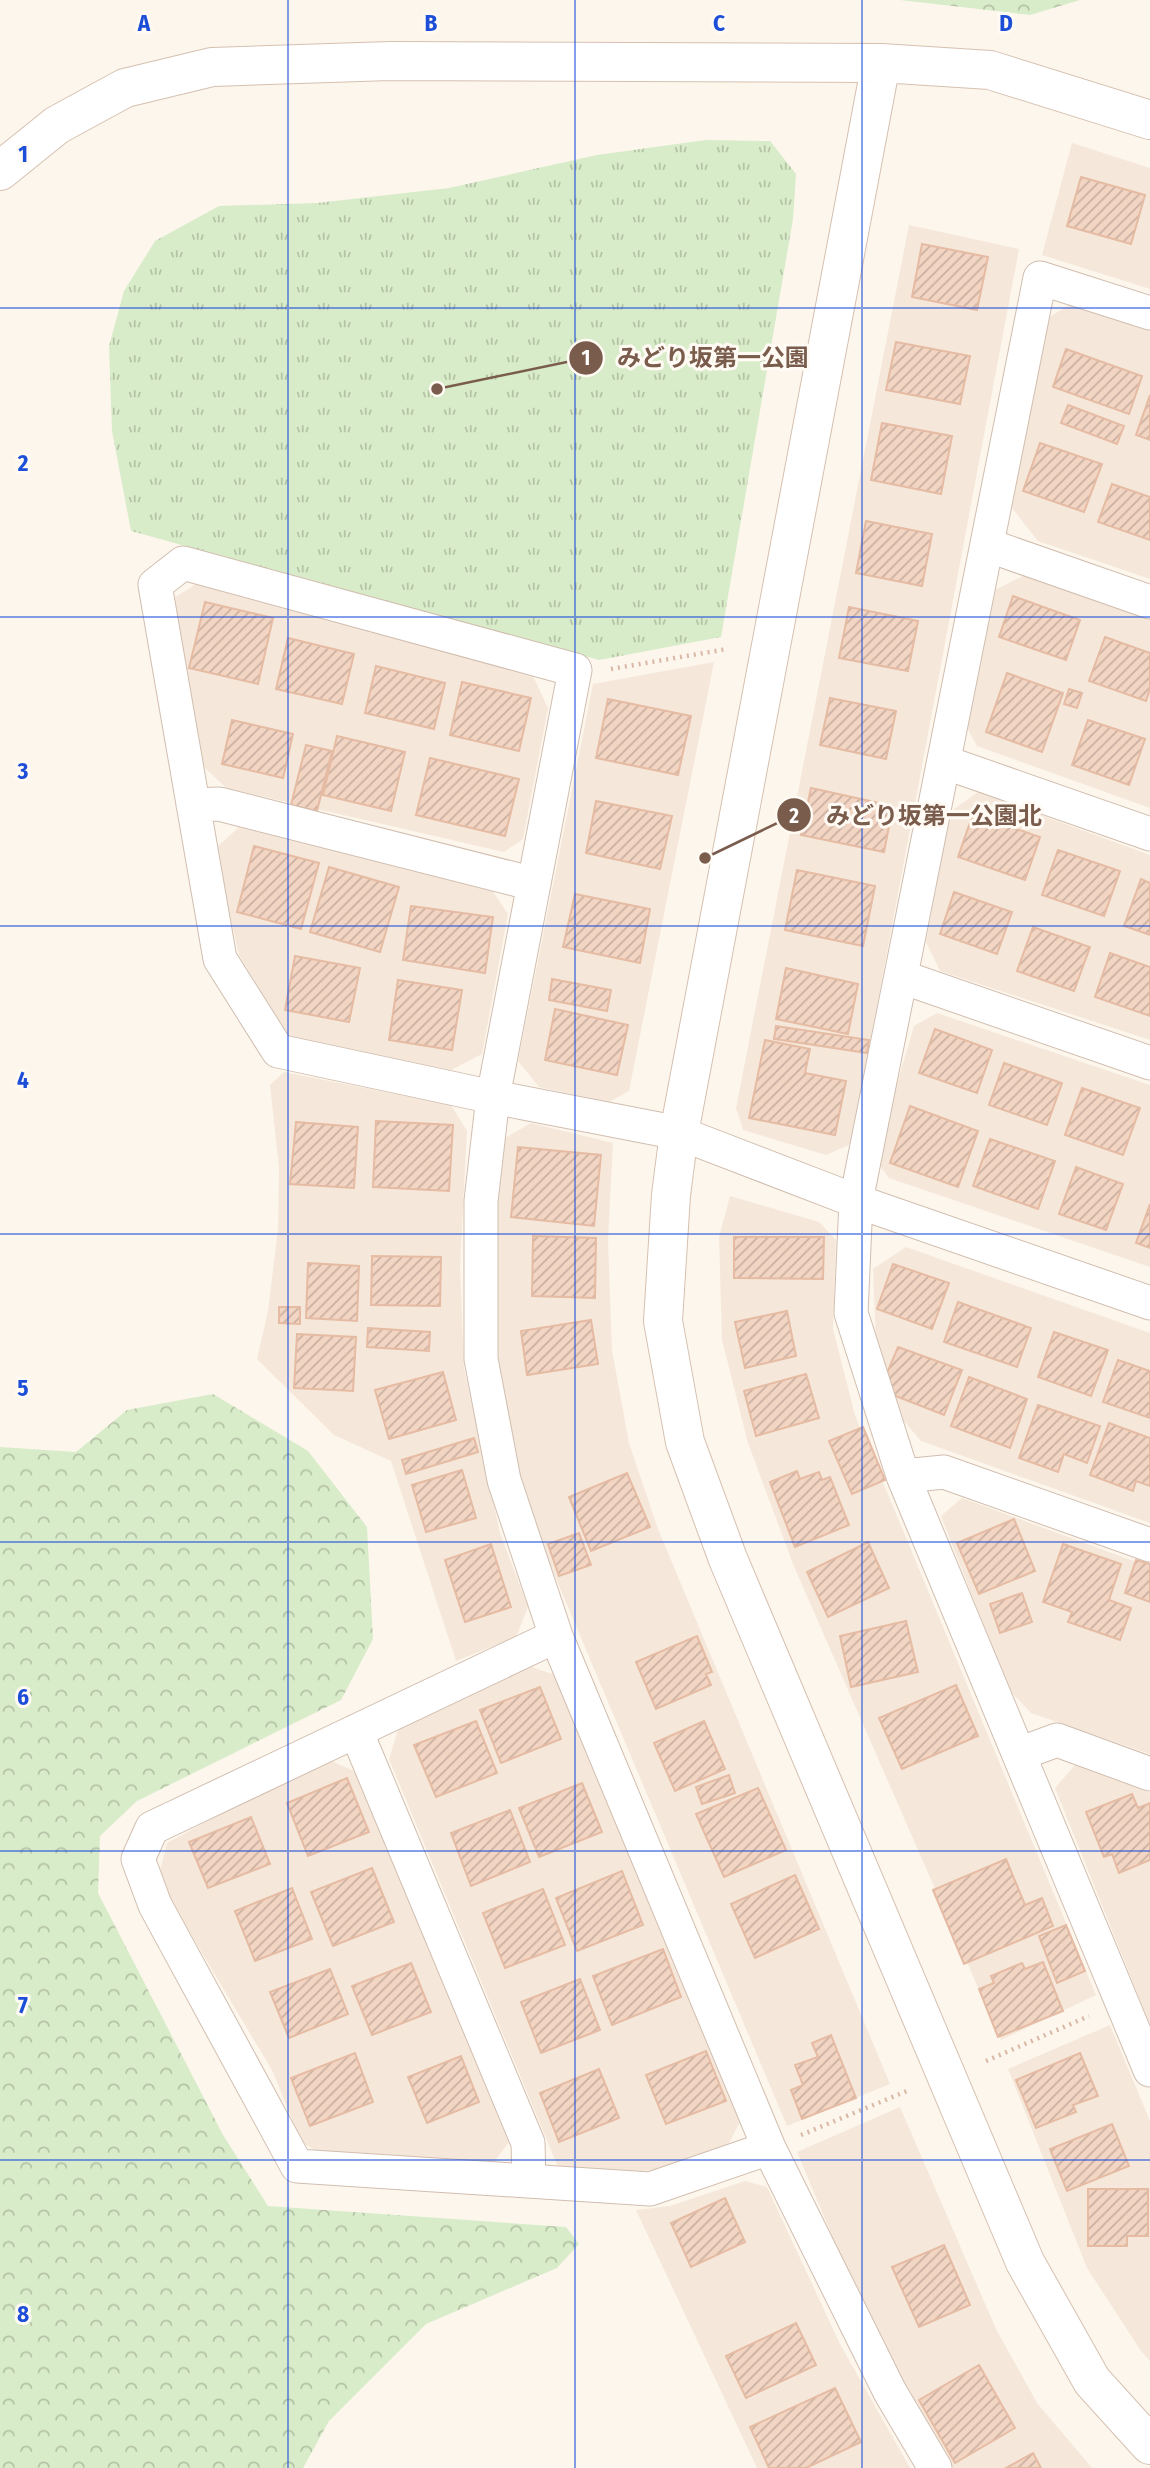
<svg xmlns="http://www.w3.org/2000/svg" width="1150" height="2468" font-family="'Fira Sans Condensed','Noto Sans JP',sans-serif">
  <style>
    .residential { fill: #f5e8da }
    .grass { fill: url(#grass-tufts) }
    .forest { fill: url(#forest-crowns) }
    .building { fill: url(#building-hatch); stroke: #e6bba3; stroke-width: 2 }
    .lines { fill: none; stroke-linecap: round; stroke-linejoin: round }
    .street-casing { stroke: #d1beb0; stroke-width: 35 }
    .secondary-casing { stroke: #d6c0b0; stroke-width: 40 }
    .path { stroke: #d9b8a5; stroke-width: 4.5; stroke-dasharray: 2 5; stroke-linecap: butt }
    .street { stroke: #fff; stroke-width: 33 }
    .secondary { stroke: #fff; stroke-width: 38 }
    .grid { fill: none; stroke: #1d4ed8; stroke-width: 2; stroke-opacity: 0.55 }
    .grid-label { font-size: 23px; text-anchor: middle; font-weight: bold; fill: #1d4ed8; stroke: #fffaf3; stroke-width: 6; stroke-linejoin: round; paint-order: stroke }
    .leader { fill: none; stroke: #7a5c4d; stroke-width: 2.5 }
    .callout-dot { fill: #7a5c4d; stroke: #fffaf3; stroke-width: 2.5 }
    .mark-label { font-size: 21px; text-anchor: middle; font-weight: bold; fill: #fff }
    .callout-label { font-size: 24px; text-anchor: middle; font-weight: bold; fill: #7a5c4d; stroke: #fffaf3; stroke-width: 6; stroke-linejoin: round; paint-order: stroke }
  </style>
  <defs>
    <pattern id="grass-tufts" width="24" height="20" patternUnits="userSpaceOnUse" patternTransform="scale(1.75)"><rect width="24" height="20" fill="#d8ecc9"/><path d="M3 7l-1-3M5 7V3M7 7l1-3M15 17l-1-3M17 17v-4M19 17l1-3" fill="none" stroke="#b4c2a5"/></pattern>
    <pattern id="forest-crowns" width="20" height="18" patternUnits="userSpaceOnUse" patternTransform="scale(1.75)"><rect width="20" height="18" fill="#d8ecc9"/><path d="M2 6a3 3 0 1 1 6 0M12 15a3 3 0 1 1 6 0" fill="none" stroke="#b4c2a5"/></pattern>
    <pattern id="building-hatch" width="6" height="6" patternUnits="userSpaceOnUse" patternTransform="scale(1.75)"><rect width="6" height="6" fill="#f3d5c3"/><path d="M-1 1l2-2M0 6l6-6M5 7l2-2" fill="none" stroke="#cab0a1"/></pattern>
  </defs>
  <rect width="100%" height="100%" fill="#fdf6ec"/>
  <path class="residential" d="M1072,143L1150,168V289L1042,255Z
    M909,225L1019,249L851,1144L826,1155L743,1130L736,1108Z
    M1071,304L1150,329V579L1038,541L1012,508L1046,319Z
    M1029,573L1150,617V808L977,746L967,728L993,591Z
    M198,583L533,676L548,708L523,839L504,852L226,788L200,763L169,601Z
    M714,662L629,1091L609,1102L539,1087L518,1061L593,684Z
    M978,792L1150,855V1040L940,971L926,942L950,812Z
    M239,827L492,890L508,914L482,1054L451,1070L290,1038L239,955L215,849Z
    M937,1013L1150,1085V1267L889,1178L875,1159L914,1026Z
    M284,1072L451,1105L467,1131L460,1265L464,1368L500,1533L528,1607L516,1637L456,1661L391,1461L334,1435L257,1359L268,1311L278,1229L279,1168L270,1085Z
    M531,1123L613,1143L608,1240L612,1350L629,1443L658,1529L890,2084L787,2126L533,1524L502,1411L491,1266L503,1139Z
    M730,1196L819,1222L836,1240L833,1329L855,1415L1096,1995L1001,2040L793,1564L748,1443L722,1340L719,1237Z
    M906,1247L1150,1333V1523L921,1441L902,1419L876,1344L873,1269Z
    M962,1498L1150,1567V1754L1031,1713L1009,1690L941,1516Z
    M532,1667L558,1676L742,2118L727,2147L668,2168L634,2172L558,2167L389,1759L399,1727Z
    M325,1758L358,1773L512,2138L494,2162L327,2157L301,2142L273,2072L158,1879L167,1843Z
    M1076,1764L1150,1793V2025L1055,1788Z
    M1110,2025L1150,2121V2361L1141,2351L1087,2268L1008,2069Z
    M900,2107L996,2329L1037,2403L1092,2468H953L869,2324L797,2152Z
    M745,2181L767,2187L840,2344L910,2468H757L636,2210L670,2206Z"/>
  <path class="grass" d="M706,140L770,141L796,174L793,219L721,637L599,660L131,531L112,431L109,346L124,291L155,241L219,206L317,203L449,188L597,155Z"/>
  <path class="forest" d="M900,0H1080L1030,15Z
    M213,1394L308,1451L367,1527L373,1639L341,1700L137,1801L100,1836L98,1893L223,2135L268,2206L566,2227L579,2244L557,2268L426,2324L329,2421L303,2468H0V1447L76,1452L127,1410Z"/>
  <path class="building" d="M1081,177L1145,195L1131,244L1067,226Z
    M922,244L988,257L977,310L912,297Z
    M896,342L970,356L960,404L886,390Z
    M1066,349L1142,376L1129,414L1053,387Z
    M1150,395V440L1136,435Z
    M1068,405L1124,426L1117,444L1061,423Z
    M882,423L952,436L941,494L871,480Z
    M1040,443L1102,464L1084,512L1023,491Z
    M1112,484L1150,497V540L1098,522Z
    M866,521L932,534L922,586L856,573Z
    M1013,596L1080,620L1066,660L999,637Z
    M205,602L273,618L258,684L189,668Z
    M849,607L918,621L908,671L839,658Z
    M1105,637L1150,653V689L1146,701L1089,681Z
    M288,638L354,654L342,704L276,689Z
    M376,666L445,683L434,729L365,713Z
    M1007,673L1063,693L1042,752L986,732Z
    M462,682L531,698L519,751L450,735Z
    M1069,689L1082,693L1077,708L1064,704Z
    M830,698L896,711L886,759L820,745Z
    M608,699L691,716L678,775L596,758Z
    M232,720L293,734L283,778L222,764Z
    M1088,720L1145,739L1129,785L1072,765Z
    M337,736L405,752L391,811L323,795Z
    M306,745L332,751L317,811L291,805Z
    M430,758L519,779L505,836L416,815Z
    M811,788L893,806L884,852L801,835Z
    M596,801L672,816L660,869L586,853Z
    M973,814L1040,837L1025,880L958,857Z
    M254,846L319,863L301,929L237,912Z
    M1058,850L1120,871L1104,916L1042,895Z
    M329,867L399,887L380,952L310,932Z
    M797,870L875,886L863,946L785,930Z
    M1141,879L1150,883V935L1124,926Z
    M954,892L1012,912L997,954L940,934Z
    M575,894L650,909L640,963L563,947Z
    M411,906L493,917L485,973L403,960Z
    M1033,927L1090,947L1074,991L1017,971Z
    M1110,953L1150,967V1016L1095,997Z
    M295,956L360,968L349,1022L285,1010Z
    M786,968L858,984L848,1034L776,1019Z
    M552,979L611,990L607,1011L549,1000Z
    M398,980L462,990L452,1050L389,1040Z
    M555,1009L628,1025L617,1075L545,1060Z
    M776,1026L869,1040L867,1053L774,1039Z
    M935,1029L992,1050L977,1093L919,1073Z
    M765,1040L810,1049L805,1073L846,1081L835,1135L749,1118Z
    M1004,1063L1062,1083L1047,1125L989,1105Z
    M1082,1088L1140,1108L1123,1155L1065,1135Z
    M910,1106L978,1131L958,1187L890,1163Z
    M376,1121L453,1125L449,1191L373,1187Z
    M296,1122L358,1127L354,1188L290,1184Z
    M990,1139L1055,1161L1038,1209L973,1186Z
    M518,1147L601,1155L594,1226L511,1217Z
    M1076,1167L1123,1184L1106,1230L1059,1214Z
    M1150,1204V1248L1136,1243Z
    M533,1236L596,1238L595,1298L532,1296Z
    M734,1237H824L823,1279L734,1278Z
    M372,1256L441,1257L440,1306L371,1305Z
    M308,1263L359,1266L357,1321L306,1318Z
    M893,1264L949,1283L932,1329L877,1309Z
    M958,1302L1031,1328L1017,1367L944,1342Z
    M279,1307H300V1324L279,1323Z
    M787,1311L796,1356L745,1368L735,1322Z
    M591,1320L598,1364L527,1375L521,1331Z
    M368,1328L430,1332L429,1351L367,1347Z
    M1054,1332L1108,1350L1091,1396L1038,1377Z
    M297,1334L356,1337L353,1391L294,1388Z
    M898,1347L962,1370L944,1415L893,1395L887,1373Z
    M1118,1360L1150,1371V1418L1103,1402Z
    M443,1372L456,1420L389,1439L375,1390Z
    M806,1374L819,1418L756,1436L744,1391Z
    M969,1377L1027,1399L1010,1448L951,1426Z
    M1038,1405L1100,1426L1087,1463L1064,1454L1058,1472L1019,1458Z
    M1109,1423L1150,1438V1486L1136,1481L1133,1491L1090,1475Z
    M863,1427L885,1480L852,1494L829,1441Z
    M474,1438L478,1452L406,1474L402,1460Z
    M462,1470L476,1518L426,1532L412,1485Z
    M797,1471L800,1479L819,1472L822,1480L830,1477L849,1525L795,1547L770,1482Z
    M627,1473L650,1527L591,1551L569,1497Z
    M1014,1519L1035,1571L979,1594L957,1543Z
    M579,1533L591,1565L559,1576L548,1544Z
    M868,1542L889,1588L828,1617L807,1572Z
    M491,1544L511,1607L465,1622L445,1560Z
    M1063,1544L1121,1564L1109,1600L1131,1608L1120,1640L1068,1622L1072,1612L1043,1602Z
    M1136,1560L1150,1564V1602L1125,1593Z
    M1022,1593L1032,1622L1000,1633L990,1604Z
    M906,1621L918,1672L851,1687L840,1636Z
    M697,1636L712,1672L706,1674L711,1685L656,1709L636,1662Z
    M956,1685L978,1736L902,1769L879,1718Z
    M540,1687L561,1739L501,1763L480,1710Z
    M476,1721L497,1773L436,1797L414,1745Z
    M704,1721L725,1769L675,1791L654,1743Z
    M729,1775L735,1793L702,1804L696,1787Z
    M347,1778L369,1832L308,1856L287,1803Z
    M582,1783L602,1832L539,1857L519,1808Z
    M758,1788L786,1850L724,1877L696,1814Z
    M1132,1794L1138,1808L1150,1803V1860L1119,1873L1112,1854L1104,1857L1086,1812Z
    M510,1810L530,1862L471,1886L451,1833Z
    M251,1817L270,1864L208,1888L189,1842Z
    M1006,1859L1025,1905L1042,1898L1053,1926L964,1964L933,1890Z
    M372,1868L394,1922L333,1946L311,1892Z
    M622,1871L643,1925L577,1951L556,1898Z
    M795,1875L819,1929L755,1958L731,1904Z
    M292,1888L312,1939L255,1961L235,1911Z
    M543,1889L565,1945L505,1968L483,1913Z
    M1066,1925L1085,1971L1057,1983L1039,1936Z
    M663,1949L681,1997L612,2025L593,1976Z
    M1043,1962L1063,2011L998,2037L979,1989L994,1983L991,1976L1022,1963L1025,1969Z
    M411,1963L431,2012L372,2035L352,1986Z
    M330,1969L348,2014L289,2038L270,1992Z
    M580,1979L600,2030L541,2053L521,2002Z
    M831,2035L856,2098L802,2119L791,2090L803,2085L795,2065L818,2057L812,2043Z
    M706,2051L726,2101L666,2124L646,2075Z
    M355,2053L373,2102L310,2126L291,2078Z
    M1080,2053L1098,2096L1073,2105L1076,2112L1036,2128L1016,2080Z
    M461,2056L479,2102L427,2123L408,2077Z
    M599,2069L619,2118L559,2142L540,2093Z
    M1112,2124L1129,2166L1067,2191L1050,2149Z
    M1088,2189H1148V2236H1127V2246H1088Z
    M725,2198L745,2242L691,2267L671,2223Z
    M944,2245L970,2305L919,2327L892,2267Z
    M796,2323L816,2365L746,2398L726,2356Z
    M979,2365L1015,2428L955,2463L919,2400Z
    M835,2388L861,2442L806,2468H769L750,2427Z
    M1033,2453L1041,2468H1006Z"/>
  <g class="lines">
    <defs>
      <path id="street" d="M1150,313L1040,278L856,1201L851,1313L903,1476L1150,2070
        M987,545L1150,602
        M944,762L1150,834
        M193,805L219,804L534,884
        M902,977L1150,1063
        M903,1476L944,1472L1150,1545
        M556,1636L152,1828L138,1859L155,1905L297,2166L650,2189L769,2148
        M356,1731L528,2143L529,2181
        M1019,1754L1057,1740L1150,1774
        M935,2468L890,2392L769,2148L556,1636L504,1480L481,1359V1201L493,1097L575,670L183,563L155,585L220,959L278,1051L493,1097L679,1133L856,1201L1150,1303"/>
      <path id="secondary" d="M881,63L679,1133L671,1195L663,1321L685,1442L728,1559L1025,2262L1092,2381L1150,2445
        M0,171L57,125L125,88L212,67L390,61L881,63L990,70L1150,120"/>
    </defs>
    <use href="#street" class="street-casing"/>
    <use href="#secondary" class="secondary-casing"/>
    <path class="path" d="M611,669L727,649
      M986,2061L1089,2016
      M801,2135L907,2091"/>
    <use href="#street" class="street"/>
    <use href="#secondary" class="secondary"/>
  </g>
  <path class="grid" d="M288,0V2468M575,0V2468M862,0V2468M0,308H1150M0,617H1150M0,926H1150M0,1234H1150M0,1542H1150M0,1851H1150M0,2160H1150"/>
  <g class="grid-label">
    <text x="144" y="31">A</text>
    <text x="431" y="31">B</text>
    <text x="719" y="31">C</text>
    <text x="1006" y="31">D</text>
    <text x="23" y="162">1</text>
    <text x="23" y="471">2</text>
    <text x="23" y="779">3</text>
    <text x="23" y="1088">4</text>
    <text x="23" y="1396">5</text>
    <text x="23" y="1705">6</text>
    <text x="23" y="2013">7</text>
    <text x="23" y="2322">8</text>
  </g>
  <path class="leader" d="M437 389L586 358M705 858L794 815"/>
  <g class="callout-dot">
    <circle cx="437" cy="389" r="7"/>
    <circle cx="705" cy="858" r="7"/>
    <circle cx="586" cy="358" r="18"/>
    <circle cx="794" cy="815" r="18"/>
  </g>
  <g class="mark-label">
    <text x="586" y="365">1</text>
    <text x="794" y="823">2</text>
  </g>
  <g class="callout-label">
    <text x="713" y="366">みどり坂第一公園</text>
    <text x="934" y="824">みどり坂第一公園北</text>
  </g>
</svg>
